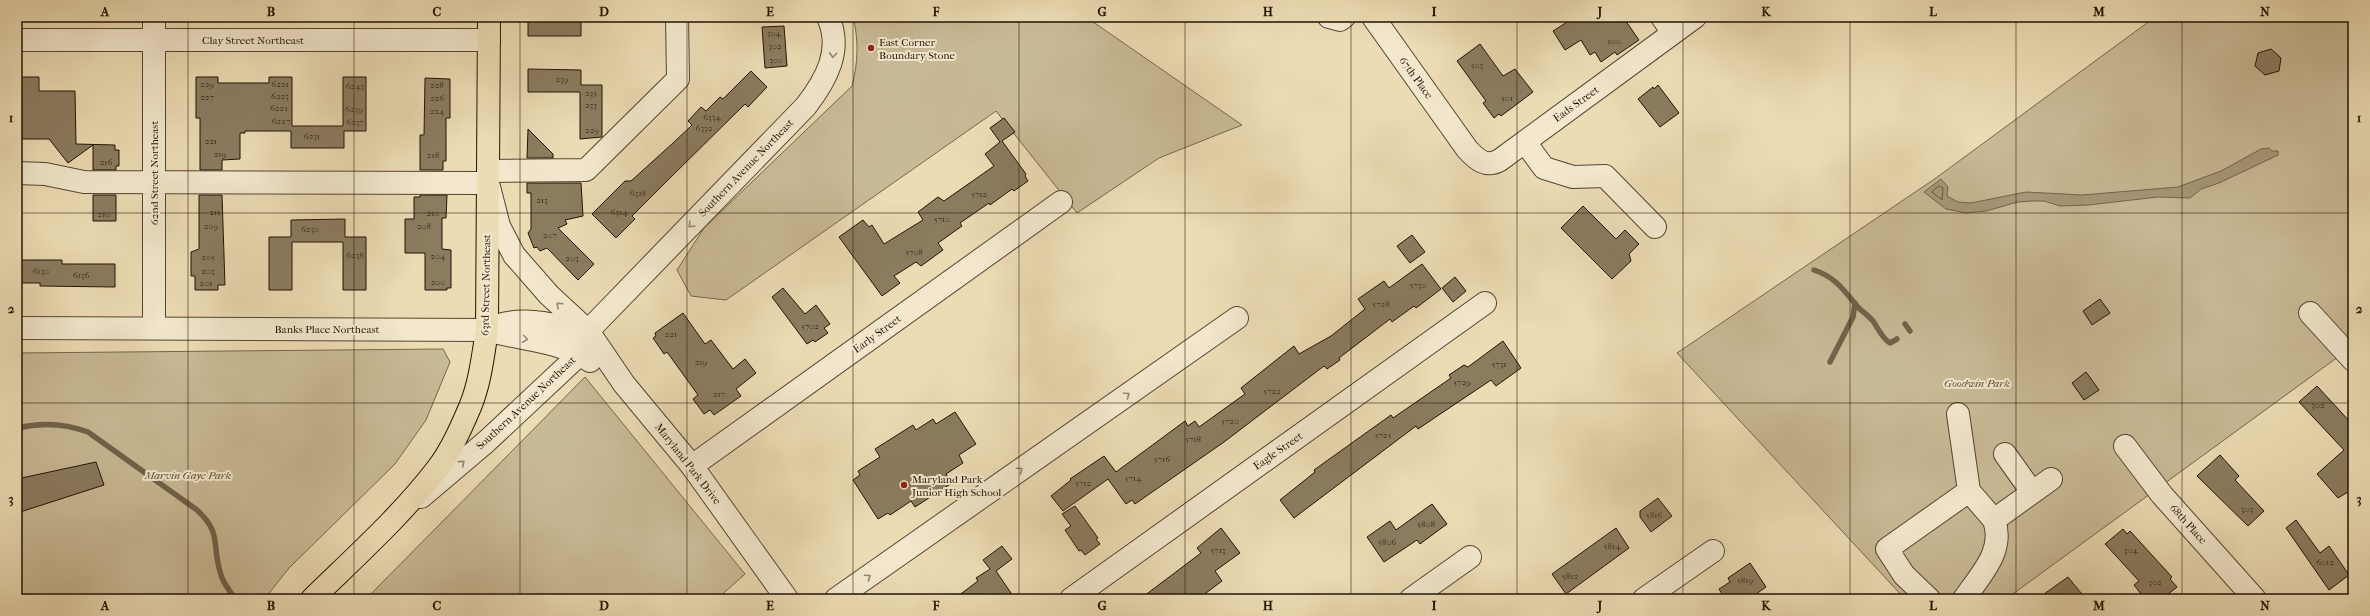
<svg xmlns="http://www.w3.org/2000/svg" width="2370" height="616" font-family="'IM FELL French Canon',serif">
  <style>
    .green { fill: #c9ba96; stroke: #75664e }
    .water { fill: #a79879; stroke: #71634b }
    .lines { fill: none; stroke-linecap: round; stroke-linejoin: round }
    .shore { stroke: #645640; stroke-width: 1 }
    .stream { stroke: #71634b; stroke-width: 5.5 }
    .building { fill: #8b7c60; stroke: #211306 }
    .minor-casing { stroke: #544532; stroke-width: 24 }
    .major-casing { stroke: #211306; stroke-width: 24 }
    .minor { stroke: #f3e8ce; stroke-width: 22 }
    .major { stroke: #ecdcb4; stroke-width: 22 }
    .oneway { stroke: #948874 }
    .grid { fill: none; stroke: #211306; stroke-width: 1; stroke-opacity: 0.55 }
    .poi-dot { fill: #8f2418; stroke: #f3e8ce; stroke-width: 1.5 }
    .labels { text-anchor: middle; dominant-baseline: central; stroke-width: 4; stroke-linejoin: round; paint-order: stroke }
    .number-label { font-size: 9px; fill: #3c2d1c }
    .street-label { font-size: 11px; fill: #211306; stroke: #f3e8ce }
    .poi-label { font-size: 11px; fill: #211306; stroke: #f3e8ce; text-anchor: start }
    .park-label { font-size: 11px; font-style: italic; fill: #5c4d38; stroke: #f3e8ce }
    .neatline { fill: none; stroke: #211306; stroke-width: 1.5 }
    .grid-label { font-size: 13px; text-anchor: middle; font-weight: bold; fill: #211306 }
  </style>
  <rect width="100%" height="100%" fill="#ecdcb4"/>
  <filter id="stains"><feTurbulence type="fractalNoise" baseFrequency=".005" numOctaves="4"/><feColorMatrix values="0 0 0 0 .2 0 0 0 0 .09 0 0 0 0 .02 0 0 0 .5 -.17"/></filter>
  <radialGradient id="worn" r=".72"><stop offset=".6" stop-color="#630" stop-opacity="0"/><stop offset="1" stop-color="#630" stop-opacity=".3"/></radialGradient>
  <path class="green" d="M853,17H1086L1242,125L1159,158L1077,213L996,111L726,300L691,296L677,270L704,228L852,86C858,63 859,40 853,17Z
    M2155,17H2353V346L2006,599H1905L1677,353L1936,178Z
    M443,349L450,362L426,420L395,464L289,568L266,597L261,599H17V353Z
    M585,377L745,574L717,599H366Z"/>
  <path class="water" d="M2269,148L2272,151H2278V155L2219,183L2201,189L2190,198L2158,197L2088,205L2060,206L2044,201H2032L2018,202L1986,211L1966,213L1946,209L1924,192L1941,179L1948,187L1947,196L1958,202L1971,203L2026,192L2082,195L2178,187L2221,171L2261,149Z"/>
  <g class="lines">
    <path class="shore" d="M1939,186L1943,188L1942,200L1932,192Z"/>
    <path class="stream" d="M1814,270C1835,277 1843,289 1857,306C1861,311 1868,315 1873,321C1878,328 1882,338 1890,343L1897,339
      M1905,324L1910,331
      M1830,362L1853,317L1855,303
      M17,428C42,422 64,423 88,432L197,510C223,534 211,545 221,575C223,583 230,591 235,599"/>
  </g>
  <path class="building" d="M528,17H581V36H528Z
    M1575,17H1623L1639,40L1617,55L1615,52L1601,62L1595,52L1590,55L1581,40L1565,50L1553,31Z
    M784,26L787,66L765,68L762,27Z
    M1480,44L1503,76L1515,69L1533,92L1501,116L1499,114L1494,118L1483,103L1486,101L1457,61Z
    M2271,49L2281,58L2279,71L2265,75L2255,66L2258,53Z
    M528,69L581,70V85H602V137L580,139V92H528Z
    M751,71L767,87L748,107L745,104L670,178L632,216L635,219L616,238L592,214L625,181H631L673,143L692,125L688,121L701,107L706,111L720,97L723,99Z
    M17,77H39V91H75L76,144L115,145V150H119V166H116V170H93V145L68,163L49,139H17Z
    M196,77H218V83H269V77H292V126H343V77H366V131H344V148H291V131H245V133H240V159L222,160V170H200V118H196Z
    M425,78L450,79V118H446V161H443V170H420V135H424Z
    M1658,85L1679,113L1660,127L1638,99L1653,87L1654,89Z
    M1004,118L1015,132L1002,141L1026,174L1025,176L1028,181L1014,191L1012,189L990,205L989,203L960,223L962,226L938,243L943,250L921,266L916,262L894,276L900,283L882,296L839,237L863,220L869,227L872,225L884,244L923,220L918,212L938,197L944,201L994,166L985,154L1000,142L990,128Z
    M528,129L553,154V158H527Z
    M527,183H581L583,216L565,220L567,224L558,228L594,264L578,280L547,248L540,251L537,247L534,248L528,233L531,229V193H527Z
    M93,195H116V221H93Z
    M199,195H222L225,285H218V290H195V276H191V252L199,249Z
    M420,195H447L446,218H442V249L451,250V288H447V290H425V253H405V219H414V197H420Z
    M1583,206L1616,239L1625,230L1639,244L1629,254L1631,261L1612,279L1561,228Z
    M345,219V237H366V290H343V242H292V290H269V237H291V220Z
    M1412,235L1425,252L1410,263L1397,246Z
    M17,260H62V264H115V287L40,286V283H17Z
    M1422,264L1441,289L1416,308L1414,306L1392,322L1390,319L1339,358L1340,360L1327,369L1324,366L1224,442L1135,504L1132,500L1126,504L1108,479L1063,511L1051,496L1071,480L1070,479L1104,456L1116,472L1185,421L1188,426L1195,421L1199,427L1245,394L1241,388L1294,346L1299,354L1331,336L1365,309L1358,299L1384,281L1389,288Z
    M1455,277L1466,291L1453,302L1442,288Z
    M783,288L805,314L816,305L830,324L824,328L828,333L815,342L813,340L807,344L772,297Z
    M2100,299L2110,313L2092,325L2083,311Z
    M683,313L705,344L711,340L733,369L745,359L756,373L736,389L741,396L714,415L710,410L704,414L693,399L698,395L667,352L664,354L653,338L656,336L655,333Z
    M1503,341L1521,368L1496,386L1491,380L1418,429L1416,426L1294,518L1280,500L1315,472L1314,470L1391,415L1393,418L1451,378L1449,375L1464,365L1468,367Z
    M2086,372L2099,390L2084,400L2072,383Z
    M2317,386L2353,425V489L2338,498L2317,474L2344,450L2299,402Z
    M955,412L976,444L959,455L963,463L946,474L952,483L915,507L911,501L890,515L888,513L878,519L853,480L860,475L858,471L880,457L875,449L913,425L916,430L933,419L936,424Z
    M2220,455L2239,476L2235,480L2264,511L2248,526L2197,476Z
    M96,462L104,485L17,513V479Z
    M1658,498L1672,516L1651,532L1640,517V511Z
    M1432,504L1447,524L1420,544L1417,540L1384,562L1367,537L1390,521L1396,530Z
    M1075,506L1098,538L1096,539L1100,544L1085,555L1081,550L1079,551L1065,530L1071,526L1062,514Z
    M2296,520L2320,553L2329,546L2349,575L2329,590L2286,528Z
    M1221,528L1240,553L1215,571L1222,581L1198,599H1140L1201,553L1197,548Z
    M1616,528L1629,548L1566,594L1552,574Z
    M2123,529L2127,534L2130,531L2172,577L2170,579L2177,587L2162,599H2145L2134,585L2139,581L2105,544Z
    M1002,546L1012,559L996,571L1015,599H954L978,581L976,578L990,569L983,560Z
    M1750,563L1766,587L1749,599H1725L1719,589L1730,582L1728,578Z
    M2068,577L2086,599H2037Z"/>
  <g class="lines">
    <defs>
      <path id="minor" d="M1329,17L1340,20L1344,17
        M1373,17L1467,149C1477,160 1486,168 1500,160L1695,17
        M1662,17L1673,33
        M17,40H489
        M1525,142L1544,168L1573,177L1605,176L1655,227
        M488,171L586,170L678,79L677,17
        M17,173L45,174L84,182L488,183L499,226L514,255L549,295L588,331L624,384L692,466L787,599
        M2310,313L2353,360
        M17,328L487,330C521,340 560,340 590,361
        M154,328V17
        M487,330C520,313 554,326 588,331
        M1958,414L1969,491
        M2125,446L2162,495L2255,599
        M2005,454L2032,492
        M692,466L1061,202
        M421,497L487,441L580,354L588,331L806,106C826,80 843,50 828,17
        M836,599L1237,318
        M1071,599L1485,303
        M1411,599L1470,557
        M1644,599L1713,551
        M1929,599L1904,575L1887,549L1969,491L1994,520
        M1964,599C1981,574 2005,551 1994,520L2051,479"/>
      <path id="major" d="M312,599C355,557 401,516 437,469C451,451 461,428 470,407C480,383 483,356 487,330L489,17"/>
    </defs>
    <use href="#minor" class="minor-casing"/>
    <use href="#major" class="major-casing"/>
    <use href="#minor" class="minor"/>
    <use href="#major" class="major"/>
  </g>
  <defs><path id="oneway-chevron" d="M-2-3.5L2.5 0L-2 3.5" fill="none" stroke-width="1.6" stroke-linecap="round" stroke-linejoin="round"/></defs>
  <g class="oneway">
    <use href="#oneway-chevron" transform="translate(833 55) rotate(94)"/>
    <use href="#oneway-chevron" transform="translate(691 225) rotate(134)"/>
    <use href="#oneway-chevron" transform="translate(559 305) rotate(-137)"/>
    <use href="#oneway-chevron" transform="translate(525 339) rotate(7)"/>
    <use href="#oneway-chevron" transform="translate(1127 395) rotate(-35)"/>
    <use href="#oneway-chevron" transform="translate(462 463) rotate(-40)"/>
    <use href="#oneway-chevron" transform="translate(1020 470) rotate(-35)"/>
    <use href="#oneway-chevron" transform="translate(868 577) rotate(-35)"/>
  </g>
  <path class="grid" d="M188,17V599M354,17V599M520,17V599M687,17V599M853,17V599M1019,17V599M1185,17V599M1351,17V599M1517,17V599M1683,17V599M1850,17V599M2016,17V599M2182,17V599M17,213H2353M17,403H2353"/>
  <g class="poi-dot">
    <circle cx="871" cy="48" r="4"/>
    <circle cx="904" cy="485" r="4"/>
  </g>
  <g class="labels">
    <g class="number-label">
      <text x="774" y="33">304</text>
      <text x="1614" y="41">500</text>
      <text x="775" y="46">302</text>
      <text x="776" y="60">300</text>
      <text x="1477" y="65">503</text>
      <text x="562" y="79">239</text>
      <text x="207" y="84">229</text>
      <text x="280" y="84">6221</text>
      <text x="437" y="85">228</text>
      <text x="355" y="86">6243</text>
      <text x="591" y="93">235</text>
      <text x="280" y="96">6223</text>
      <text x="207" y="97">227</text>
      <text x="437" y="98">226</text>
      <text x="1507" y="98">501</text>
      <text x="591" y="105">233</text>
      <text x="279" y="108">6225</text>
      <text x="354" y="109">6239</text>
      <text x="437" y="111">224</text>
      <text x="712" y="117">6334</text>
      <text x="281" y="121">6227</text>
      <text x="355" y="122">6237</text>
      <text x="704" y="128">6332</text>
      <text x="592" y="130">229</text>
      <text x="312" y="136">6231</text>
      <text x="211" y="141">221</text>
      <text x="220" y="154">219</text>
      <text x="433" y="155">218</text>
      <text x="106" y="162">216</text>
      <text x="638" y="193">6318</text>
      <text x="979" y="194">5712</text>
      <text x="542" y="200">213</text>
      <text x="215" y="212">211</text>
      <text x="619" y="212">6314</text>
      <text x="433" y="213">210</text>
      <text x="104" y="214">210</text>
      <text x="942" y="219">5710</text>
      <text x="211" y="226">209</text>
      <text x="424" y="226">208</text>
      <text x="310" y="229">6230</text>
      <text x="550" y="235">207</text>
      <text x="914" y="252">5708</text>
      <text x="355" y="255">6238</text>
      <text x="438" y="256">204</text>
      <text x="208" y="257">205</text>
      <text x="572" y="258">203</text>
      <text x="41" y="271">6130</text>
      <text x="208" y="271">203</text>
      <text x="81" y="275">6136</text>
      <text x="438" y="282">200</text>
      <text x="206" y="283">201</text>
      <text x="1418" y="285">5730</text>
      <text x="1381" y="304">5728</text>
      <text x="810" y="326">5702</text>
      <text x="671" y="334">221</text>
      <text x="701" y="362">219</text>
      <text x="1499" y="364">5731</text>
      <text x="1462" y="382">5729</text>
      <text x="1272" y="391">5722</text>
      <text x="719" y="394">217</text>
      <text x="2318" y="405">302</text>
      <text x="1230" y="421">5720</text>
      <text x="1383" y="435">5725</text>
      <text x="1193" y="439">5718</text>
      <text x="1162" y="459">5716</text>
      <text x="1133" y="478">5714</text>
      <text x="1083" y="483">5712</text>
      <text x="2247" y="509">303</text>
      <text x="1654" y="515">5816</text>
      <text x="1426" y="524">5808</text>
      <text x="1387" y="542">5806</text>
      <text x="1612" y="546">5814</text>
      <text x="1218" y="550">5713</text>
      <text x="2131" y="550">304</text>
      <text x="2325" y="562">6012</text>
      <text x="1570" y="576">5812</text>
      <text x="1745" y="580">5819</text>
      <text x="2155" y="582">302</text>
    </g>
    <g class="street-label">
      <text x="253" y="40">Clay Street Northeast</text>
      <text transform="translate(1416 78) rotate(54)">67th Place</text>
      <text transform="translate(1576 104) rotate(-36)">Eads Street</text>
      <text transform="translate(746 168) rotate(-46)">Southern Avenue Northeast</text>
      <text transform="translate(154 173) rotate(-90)">62nd Street Northeast</text>
      <text transform="translate(486 285) rotate(-89)">63rd Street Northeast</text>
      <text x="327" y="329">Banks Place Northeast</text>
      <text transform="translate(877 334) rotate(-36)">Early Street</text>
      <text transform="translate(526 403) rotate(-43)">Southern Avenue Northeast</text>
      <text transform="translate(1278 451) rotate(-35)">Eagle Street</text>
      <text transform="translate(688 464) rotate(52)">Maryland Park Drive</text>
      <text transform="translate(2188 524) rotate(48)">68th Place</text>
    </g>
    <g class="poi-label">
      <text x="879" y="42">East Corner<tspan x="879" dy="13">Boundary Stone</tspan></text>
      <text x="912" y="479">Maryland Park<tspan x="912" dy="13">Junior High School</tspan></text>
    </g>
    <g class="park-label">
      <text x="1977" y="383">Goodwin Park</text>
      <text x="188" y="475">Marvin Gaye Park</text>
    </g>
  </g>
  <rect width="2370" height="616" fill="none" stroke="#ecdcb4" stroke-width="44"/>
  <rect x="22" y="22" width="2326" height="572" class="neatline"/>
  <g class="grid-label">
    <text x="105" y="16">A</text>
    <text x="271" y="16">B</text>
    <text x="437" y="16">C</text>
    <text x="604" y="16">D</text>
    <text x="770" y="16">E</text>
    <text x="936" y="16">F</text>
    <text x="1102" y="16">G</text>
    <text x="1268" y="16">H</text>
    <text x="1434" y="16">I</text>
    <text x="1600" y="16">J</text>
    <text x="1766" y="16">K</text>
    <text x="1933" y="16">L</text>
    <text x="2099" y="16">M</text>
    <text x="2265" y="16">N</text>
    <text x="11" y="122">1</text>
    <text x="2359" y="122">1</text>
    <text x="11" y="313">2</text>
    <text x="2359" y="313">2</text>
    <text x="11" y="503">3</text>
    <text x="2359" y="503">3</text>
    <text x="105" y="610">A</text>
    <text x="271" y="610">B</text>
    <text x="437" y="610">C</text>
    <text x="604" y="610">D</text>
    <text x="770" y="610">E</text>
    <text x="936" y="610">F</text>
    <text x="1102" y="610">G</text>
    <text x="1268" y="610">H</text>
    <text x="1434" y="610">I</text>
    <text x="1600" y="610">J</text>
    <text x="1766" y="610">K</text>
    <text x="1933" y="610">L</text>
    <text x="2099" y="610">M</text>
    <text x="2265" y="610">N</text>
  </g>
  <rect width="100%" height="100%" filter="url(#stains)"/>
  <rect width="100%" height="100%" fill="url(#worn)"/>
</svg>
